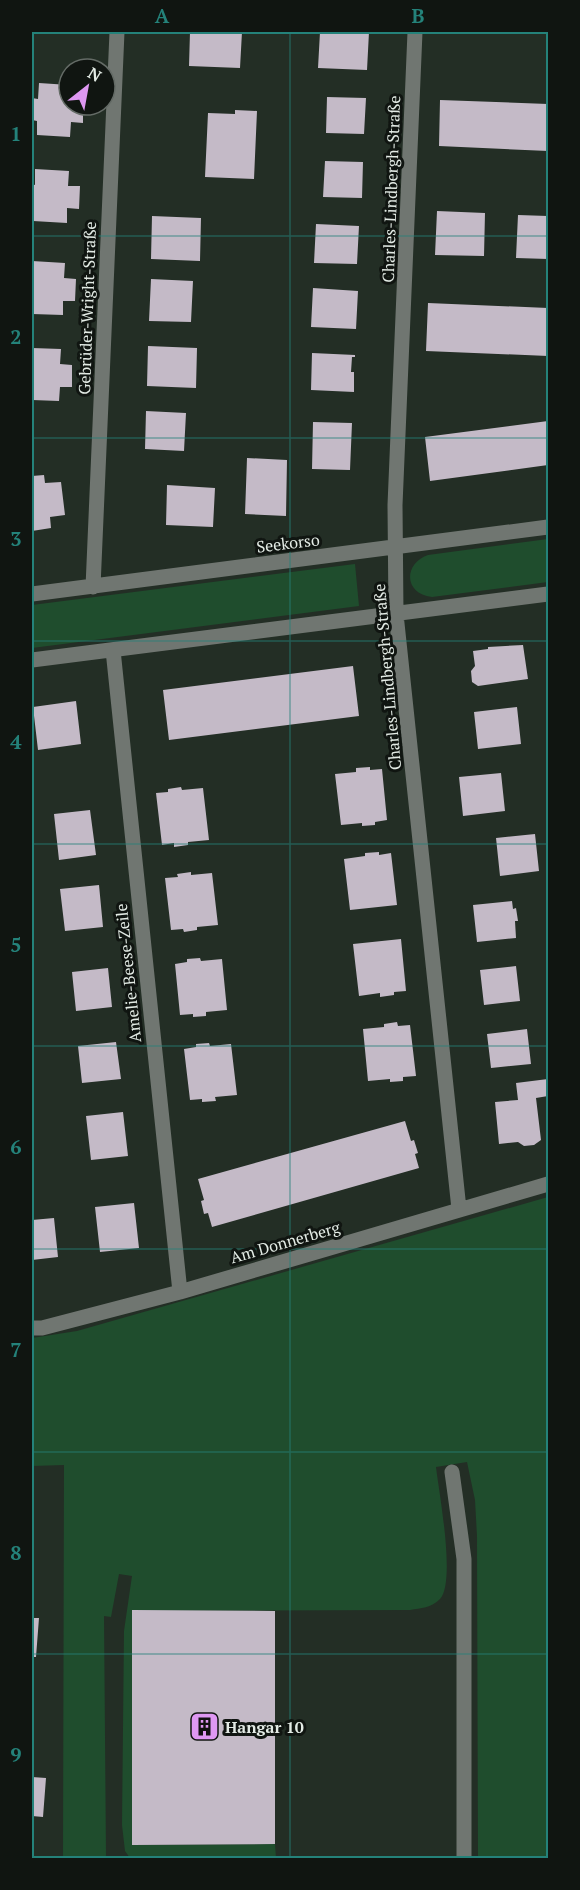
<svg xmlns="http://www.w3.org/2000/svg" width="580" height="1890" font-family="'PT Serif',serif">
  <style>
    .green { fill: #1f4d2d }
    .building { fill: #c4bac7 }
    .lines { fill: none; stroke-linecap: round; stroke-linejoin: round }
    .minor { stroke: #707671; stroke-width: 15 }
    .grid { fill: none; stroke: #24827a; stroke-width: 1.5; stroke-opacity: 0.55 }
    .labels { text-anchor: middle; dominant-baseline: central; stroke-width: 6; stroke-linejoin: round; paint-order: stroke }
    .street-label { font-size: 16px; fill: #e3ebe5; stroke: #101511 }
    .poi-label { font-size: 16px; font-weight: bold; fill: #e3ebe5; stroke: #101511; text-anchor: start }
    .neatline { fill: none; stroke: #24827a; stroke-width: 2 }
    .grid-label { font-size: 20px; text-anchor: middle; font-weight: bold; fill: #24827a }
  </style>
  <rect width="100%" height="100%" fill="#232e25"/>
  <path class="green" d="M548,539V582L432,597C404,594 403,564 428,555Z
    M355,564L359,606L32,648V605Z
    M548,1197V1858H478L477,1536L475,1500L467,1462L436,1467C439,1492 456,1582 440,1599C431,1608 421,1608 410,1610L132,1611V1845L275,1844L276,1858H130L125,1851L122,1825L124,1631L132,1576L119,1574L111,1617L104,1616L106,1856L108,1858H63L64,1465L32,1466V1338L77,1331Z"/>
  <path class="building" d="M190,32H242L240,68L189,66Z
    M320,32H369L367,70L318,68Z
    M39,83L69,85V105H83V123L71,122L70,137L37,135V121L32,120V98L38,99Z
    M327,97L366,98L364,134L326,133Z
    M440,100L548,104V151L439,146Z
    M235,110L257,111L254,179L205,177L208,113L235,114Z
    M325,161L363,162L362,198L323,197Z
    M35,169L69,171L68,186H80L79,209L67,208V223L33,221L32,184L35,185Z
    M437,211L485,213L484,256L435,255Z
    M518,215L548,216V259L516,258Z
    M152,216L201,218L200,261L151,259Z
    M316,224L359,226L357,264L314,263Z
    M32,261L65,263L64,278L76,279L75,301H63V315L32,314Z
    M151,279L193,281L191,322L149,321Z
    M313,288L358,291L356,329L311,327Z
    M428,303L548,308V356L426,351Z
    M148,346L197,348L196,388L147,386Z
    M32,348L61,349L60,364L72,365V387H60L59,401L32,400Z
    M312,353L355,355V357H352L351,372H354V392L311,390Z
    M146,411L186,413L184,451L145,449Z
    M548,421V465L430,481L425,437Z
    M313,422L352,423L350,470L312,469Z
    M247,458L287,460L286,516L245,514Z
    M44,475L45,483L61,482L65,515L50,517L51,528L32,531V476Z
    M167,485L215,488L213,527L166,525Z
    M523,645L528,679L478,686L472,682L471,671L475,666L473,651L488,649V647Z
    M353,666L359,716L169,740L163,690Z
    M76,701L81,744L38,750L33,707Z
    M517,707L521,744L478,749L474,712Z
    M370,767V770L382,769L387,820L375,822V825L362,826V823L341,825L335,774L356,772V768Z
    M501,773L505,811L463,816L459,777Z
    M181,787L182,790L203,788L209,840L188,842V845L174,847V843L162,845L156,793L168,792V789Z
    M90,810L96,855L59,860L54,814Z
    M535,834L539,871L500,876L496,838Z
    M379,852V855L391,853L397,905L350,910L344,859L365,856V853Z
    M191,872V875L212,873L218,925L197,927V930L184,932L183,929L171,930L165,878L178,877L177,874Z
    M99,885L103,927L65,931L60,889Z
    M512,901L513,909L516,908L518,921H515L516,938L477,942L473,905Z
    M401,939L406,991L394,992V995L380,997V993L359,996L353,944Z
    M200,958L201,961L222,959L227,1010L206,1012V1016L193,1017V1014L180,1015L175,964L187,962V959Z
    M516,966L520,1001L484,1005L480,970Z
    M108,968L112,1007L76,1011L72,972Z
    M397,1022L398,1026L410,1025L416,1076L403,1077V1081L390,1082V1079L368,1081L363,1029L384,1027V1024Z
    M527,1029L531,1064L491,1068L487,1034Z
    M116,1042L121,1079L82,1083L78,1046Z
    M209,1043L210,1046L231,1044L237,1095L215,1097L216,1101L202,1102V1099L190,1100L184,1049L196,1047V1044Z
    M548,1079V1096L536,1098L541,1140L534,1145L524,1146L518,1142L499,1144L495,1102L518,1100L516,1083Z
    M123,1112L128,1156L91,1160L86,1116Z
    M405,1121L411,1141L414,1140L418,1153L415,1154L419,1168L212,1227L208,1213L204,1214L201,1201L204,1200L198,1179Z
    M134,1203L139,1248L100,1252L95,1207Z
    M54,1218L58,1257L32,1260V1220Z
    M132,1610L275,1611V1844L132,1845Z
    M32,1618H39L36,1657H32Z
    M32,1777L46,1778L43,1817L32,1816Z"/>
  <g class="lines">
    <path class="minor" d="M415,32L395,505L396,614L459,1209
      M93,587L117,32
      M32,594L548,527
      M113,650L180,1292
      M32,660L548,594
      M32,1328H42L180,1292L548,1184
      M452,1472L464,1559V1858"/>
  </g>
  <path class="grid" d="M290,32V1858M32,236H548M32,438H548M32,641H548M32,844H548M32,1046H548M32,1249H548M32,1452H548M32,1654H548"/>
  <defs>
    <symbol id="building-square" viewBox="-11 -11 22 22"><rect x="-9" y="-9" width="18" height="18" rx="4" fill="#de98f2" stroke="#101511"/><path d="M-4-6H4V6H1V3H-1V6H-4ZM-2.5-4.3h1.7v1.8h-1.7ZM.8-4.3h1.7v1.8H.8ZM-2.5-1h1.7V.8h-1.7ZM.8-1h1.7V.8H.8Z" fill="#111"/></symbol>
  </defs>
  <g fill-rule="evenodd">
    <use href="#building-square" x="188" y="1710" width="33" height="33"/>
  </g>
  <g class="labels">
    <g class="street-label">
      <text transform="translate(391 189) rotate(-88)">Charles-Lindbergh-Straße</text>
      <text transform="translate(87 308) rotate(-88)">Gebrüder-Wright-Straße</text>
      <text transform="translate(288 543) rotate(-7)">Seekorso</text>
      <text transform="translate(387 677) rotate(-95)">Charles-Lindbergh-Straße</text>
      <text transform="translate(128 973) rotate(-96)">Amelie-Beese-Zeile</text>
      <text transform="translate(285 1242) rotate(-16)">Am Donnerberg</text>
    </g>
    <g class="poi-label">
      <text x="225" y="1727">Hangar 10</text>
    </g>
  </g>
  <rect width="580" height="1890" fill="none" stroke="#101511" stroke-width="66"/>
  <g transform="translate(87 87) rotate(31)"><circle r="28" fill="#101511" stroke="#646b66" stroke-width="1.5"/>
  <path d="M0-4.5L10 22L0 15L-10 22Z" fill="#de98f2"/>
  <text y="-9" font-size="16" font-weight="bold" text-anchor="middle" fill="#e3ebe5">N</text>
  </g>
  <rect x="33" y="33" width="514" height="1824" class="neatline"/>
  <g class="grid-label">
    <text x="162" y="23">A</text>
    <text x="418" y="23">B</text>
    <text x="16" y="141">1</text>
    <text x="16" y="344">2</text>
    <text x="16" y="546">3</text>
    <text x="16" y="749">4</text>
    <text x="16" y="952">5</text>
    <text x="16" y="1154">6</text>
    <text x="16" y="1357">7</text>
    <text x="16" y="1560">8</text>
    <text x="16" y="1762">9</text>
  </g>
</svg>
